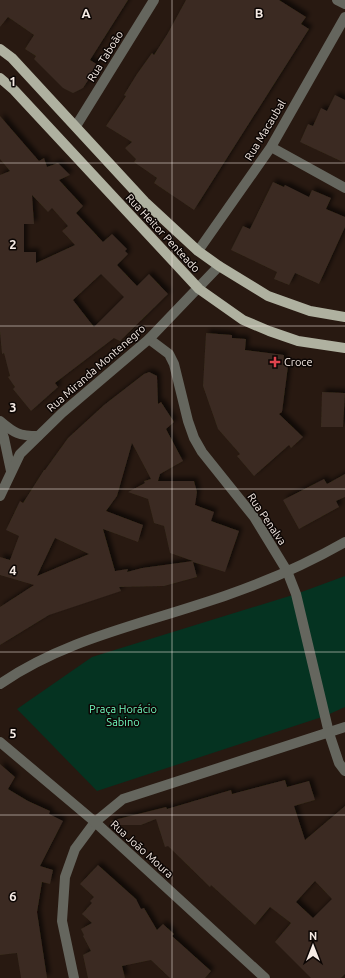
<svg xmlns="http://www.w3.org/2000/svg" width="345" height="978" font-family="Ubuntu,sans-serif">
  <style>
    .green { fill: #053321 }
    .building { fill: #3a2c20; fill-rule: evenodd; filter: url(#shadow) }
    .lines { fill: none; stroke-linecap: round; stroke-linejoin: round }
    .pedestrian { stroke: #65665e; stroke-width: 10 }
    .minor { stroke: #65665e; stroke-width: 10 }
    .tertiary { stroke: #65665e; stroke-width: 10 }
    .primary { stroke: #afb1a0; stroke-width: 10 }
    .grid { fill: none; stroke: #f6ebe5; stroke-width: 1; stroke-opacity: 0.55 }
    .health-dot { fill: #e0444e; stroke: #0c0604; stroke-width: 1.5 }
    .labels { text-anchor: middle; dominant-baseline: central; stroke-width: 3; stroke-linejoin: round; paint-order: stroke }
    .street-label { font-size: 11px; fill: #f6ebe5; stroke: #0c0604 }
    .poi-label { font-size: 11px; fill: #f6ebe5; stroke: #0c0604; text-anchor: start }
    .park-label { font-size: 11px; fill: #71fdc0; stroke: #0c0604 }
    .grid-label { font-size: 13px; text-anchor: middle; font-weight: bold; fill: #f6ebe5; stroke: #0c0604; stroke-width: 3; stroke-linejoin: round; paint-order: stroke }
  </style>
  <defs>
    <filter id="shadow"><feDropShadow dx="3.5" dy="-3.5" stdDeviation="2" flood-color="#0009"/></filter>
  </defs>
  <rect width="100%" height="100%" fill="#281911"/>
  <path class="green" d="M345,576V707L325,716L97,791L17,709L92,657L296,594Z"/>
  <path class="building" d="M0,0H128L90,60L98,65L83,88L73,93L63,88L34,59L36,56L25,49L34,35L8,17L0,27Z
    M186,0H279L306,17L301,24L309,29L194,210L154,183L157,178L134,162L136,159L125,148L132,142L106,126L126,96L124,95L137,74L152,53L154,55L168,33Z
    M335,95L345,100V163L300,142L308,124L313,126L321,108L327,111Z
    M0,116L39,161L44,158L47,167L58,163L70,175L59,180L83,206L76,213L103,242L112,234L127,249L125,251L128,254L117,265L137,286L149,274L168,294L120,341L114,338L55,383L58,387L31,411L13,389L15,387L8,377L10,376L4,353L2,354L0,332V175L10,171L0,159ZM32,195L48,212L52,208L68,226L62,231L75,245L36,263V252H24V224H34ZM101,274L124,297L94,327L73,300Z
    M273,182L284,187L285,185L309,197L312,190L331,198L326,209L345,217V227L319,284L295,273L289,285L274,279L277,272L231,250L243,226L250,229Z
    M206,333L232,335V338L246,339L245,350L284,355L283,365L288,366L282,412L279,414L303,437L291,448L289,445L254,476L237,456L240,454L218,429L203,386Z
    M149,372L157,376L158,404L161,402L174,422L166,429L183,461L160,474L158,481H194L197,492L195,505L214,512L211,521L239,531L225,572L193,562L197,577L164,586L119,587L121,591L49,615L0,645V607L34,585L0,575V557L10,560L19,536L6,530L20,501L23,503L44,470H45L68,438L104,405L144,374ZM132,443L151,479L144,481L145,483L128,492L148,499L154,523L164,526L170,553L193,561L142,568L127,572L128,569L115,571L103,529L138,542L143,525L106,511L117,496ZM55,538L89,554L37,576Z
    M322,392L345,393L343,427H321Z
    M345,474V497L336,501L339,507L299,529L283,500L324,479L327,484Z
    M0,764L15,777L8,789L28,801L50,811L49,814L63,821L40,866L53,870L50,884L42,882L37,912L47,978H21L17,953L0,955Z
    M285,780L287,787L309,781L315,800L294,806L305,840L345,806V974L341,978H311L275,942L291,923L270,907L255,925L211,885L210,887L168,846L165,847L156,819L141,825H111L110,821L166,807L167,809L231,790L232,794ZM315,881L332,899L313,918L296,902Z
    M98,865L136,899L141,909L144,908L157,930L163,924L174,934L172,936L211,971L205,978H170L151,960L122,966L125,978H88L83,955L91,951L83,936L84,935L81,929L92,923L82,914L92,903L90,901L94,897L80,884Z"/>
  <g class="lines">
    <path class="pedestrian" d="M287,571L296,594L329,733"/>
    <path class="minor" d="M337,0L345,4
      M76,126L154,0
      M271,147L345,188
      M198,251L271,147L345,17
      M149,339L169,354L174,364L188,421L194,438L202,452L254,517L287,571
      M0,421C14,433 19,436 38,436
      M0,427L4,438L11,471
      M0,684C60,643 126,628 194,606C246,590 298,569 345,542
      M329,733L339,763L345,771
      M74,978L62,921L65,877L75,849L95,822L123,799L345,727"/>
    <path class="tertiary" d="M0,496L20,454L62,413L149,339L219,266
      M0,742L95,822L265,978"/>
    <path class="primary" d="M0,49L12,58L145,202L198,251L219,266L268,296L310,311L345,317
      M0,78L14,90L199,289L243,320L269,331L298,341L345,348"/>
  </g>
  <path class="grid" d="M172,0V978M0,163H345M0,326H345M0,489H345M0,652H345M0,815H345"/>
  <path class="health-dot" d="M273 356h4v4h4v4h-4v4h-4v-4h-4v-4h4z"/>
  <g class="labels">
    <g class="street-label">
      <text transform="translate(105 56) rotate(-58)">Rua Taboão</text>
      <text transform="translate(265 130) rotate(-59)">Rua Macaubal</text>
      <text transform="translate(163 233) rotate(47)">Rua Heitor Penteado</text>
      <text transform="translate(96 368) rotate(-41)">Rua Miranda Montenegro</text>
      <text transform="translate(267 519) rotate(56)">Rua Penalva</text>
      <text transform="translate(142 849) rotate(42)">Rua João Moura</text>
    </g>
    <g class="poi-label">
      <text x="284" y="362">Croce</text>
    </g>
    <g class="park-label">
      <text x="123" y="709">Praça Horácio<tspan x="123" dy="13">Sabino</tspan></text>
    </g>
  </g>
  <g class="grid-label">
    <text x="86" y="18">A</text>
    <text x="259" y="18">B</text>
    <text x="13" y="86">1</text>
    <text x="13" y="249">2</text>
    <text x="13" y="412">3</text>
    <text x="13" y="575">4</text>
    <text x="13" y="738">5</text>
    <text x="13" y="901">6</text>
  </g>
  <g transform="translate(313 946)" stroke="#0c0604" stroke-width="3" paint-order="stroke">
  <path d="M0-3L7 15L0 10L-7 15Z" fill="#f6ebe5"/>
  <text y="-6" font-size="11" font-weight="bold" text-anchor="middle" fill="#f6ebe5">N</text>
  </g>
</svg>
